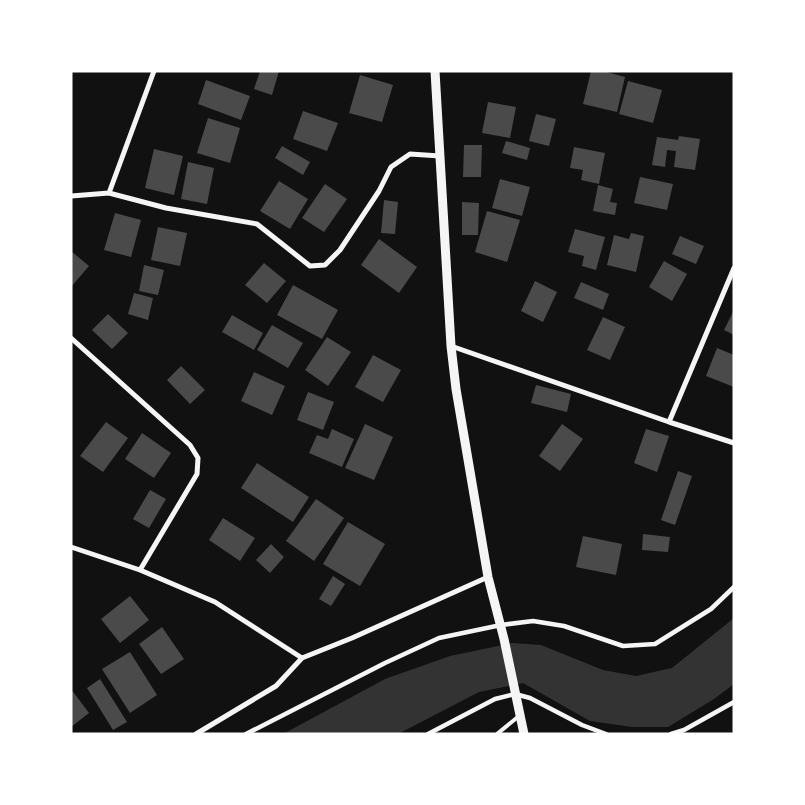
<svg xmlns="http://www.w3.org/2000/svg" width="805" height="805" font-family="Roboto,sans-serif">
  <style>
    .water { fill: #333 }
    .building { fill: #4a4a4a }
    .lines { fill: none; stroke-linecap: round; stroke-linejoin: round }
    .service { stroke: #f5f5f5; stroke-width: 4 }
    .pedestrian { stroke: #f5f5f5; stroke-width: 4.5 }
    .minor { stroke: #f5f5f5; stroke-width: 5 }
    .tertiary { stroke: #f5f5f5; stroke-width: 9 }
  </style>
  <rect width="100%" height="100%" fill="#111"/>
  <path class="water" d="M734,618V684L714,699L668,727H632L590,721L523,683L479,692L398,734H283L385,679L450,656L512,643L541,645L603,670L636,676L672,668Z"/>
  <path class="building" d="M260,71H279L272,95L254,89Z
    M591,71H603L625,77L617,112L583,104Z
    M360,75L393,85L382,122L349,113Z
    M206,80L250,96L241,120L198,104Z
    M628,81L662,90L653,123L619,114Z
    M488,102L516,107L510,138L482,133Z
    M303,111L338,123L327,151L293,139Z
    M536,114L556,119L549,146L529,141Z
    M208,118L240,128L230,163L197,153Z
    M679,136L700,139L695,170L674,167L676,151L667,150L665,167L652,165L657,137L678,140Z
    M506,141L530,148L527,160L502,153Z
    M464,145H482L481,177H463Z
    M282,146L310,162L303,175L275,158Z
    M574,147L605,153L599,184L581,180L583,170L570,168Z
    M154,149L183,156L174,195L145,188Z
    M188,162L214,168L207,204L181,199Z
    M640,177L673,184L667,210L634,203Z
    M500,179L530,187L522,216L492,208Z
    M279,181L308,199L290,229L260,211Z
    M325,184L347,199L324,232L302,218Z
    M598,185L613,189L610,202L617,203L615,215L593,211Z
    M384,200L398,202L395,234L381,233Z
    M462,202L479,203L478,235H462Z
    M487,211L520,220L507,262L475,252Z
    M115,213L141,220L131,257L104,250Z
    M158,227L187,233L180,266L151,260Z
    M575,229L605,237L596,270L582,266L584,256L568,252Z
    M631,233L644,236L636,272L607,265L614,235L629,239Z
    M680,236L704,246L696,264L672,254Z
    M379,239L417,267L399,293L361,265Z
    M71,251L89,266L71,287Z
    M664,261L687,274L672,301L649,287Z
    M264,263L286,281L267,303L245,285Z
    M144,265L164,270L158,295L139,291Z
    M535,281L557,292L543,322L521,311Z
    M581,282L609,294L603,310L574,298Z
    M293,285L338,310L322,339L277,315Z
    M134,293L153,298L148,320L128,314Z
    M734,310V335L724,330Z
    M108,314L128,333L112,349L92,330Z
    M232,315L263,333L254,350L222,332Z
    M603,317L625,327L610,360L587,350Z
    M272,325L303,343L288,368L257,350Z
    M327,337L351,352L328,386L305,370Z
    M717,348L734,355V387L706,376Z
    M373,355L401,370L383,402L355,387Z
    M181,366L205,390L190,404L167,380Z
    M254,372L285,386L272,415L241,401Z
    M536,385L571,394L567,412L531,403Z
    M308,392L334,402L323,430L297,420Z
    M106,422L128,438L103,472L80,456Z
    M365,424L393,437L374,480L345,468Z
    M562,424L583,439L560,471L539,456Z
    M332,429L354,439L342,467L309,453L317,435L328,439Z
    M646,429L669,436L657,472L634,463Z
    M142,433L171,453L154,478L125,459Z
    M257,463L309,497L293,522L241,488Z
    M678,471L692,476L675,525L661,520Z
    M150,490L166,499L149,528L133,519Z
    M316,499L344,518L314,561L286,541Z
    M223,518L255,538L240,561L209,540Z
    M348,522L385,544L360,586L323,564Z
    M643,534L670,537L668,552L642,550Z
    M583,536L622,544L616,575L576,567Z
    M271,544L284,557L270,573L256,560Z
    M333,576L345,584L331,606L319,599Z
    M130,596L149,620L120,643L101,619Z
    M162,627L184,659L161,674L139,644Z
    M130,652L157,695L130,713L102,669Z
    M100,679L127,722L113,730L87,688Z
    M71,689L89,713L71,727Z"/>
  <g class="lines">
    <path class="service" d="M497,734L519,716"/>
    <path class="pedestrian" d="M246,734L385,663L439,638L501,625L533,621L564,626L623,646L655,644L711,609L734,587
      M428,734L495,699L515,694L530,698L582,725L606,734
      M671,734L684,730L734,702"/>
    <path class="minor" d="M109,193L154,71
      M71,196L109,193L166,208L257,224L310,266L325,265L340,250L379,191L391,167L410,154L440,156
      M71,338L190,445L198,458L197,474L140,570
      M451,346L669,422L734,443
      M669,422L734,268
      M71,547L140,570L215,602L302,658L352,638L488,577
      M196,734L276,686L302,658"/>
    <path class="tertiary" d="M435,71L451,346L456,389L488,577L504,639L524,734"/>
  </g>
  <rect width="805" height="805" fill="none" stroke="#ffffff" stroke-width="145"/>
</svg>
